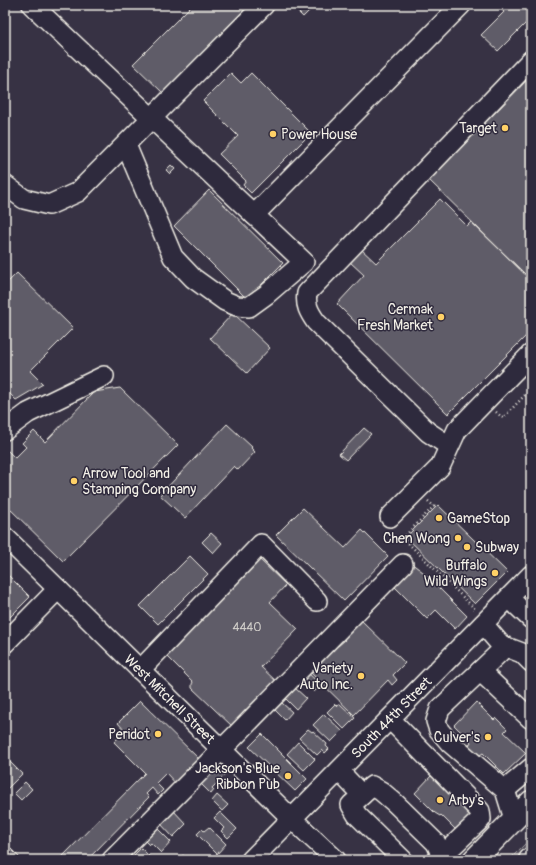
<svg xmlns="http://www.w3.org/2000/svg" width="536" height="865" font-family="Pangolin,sans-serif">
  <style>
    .green { fill: #504b59; stroke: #a29ea0 }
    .building { fill: #5f5c67; stroke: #f4f1e8 }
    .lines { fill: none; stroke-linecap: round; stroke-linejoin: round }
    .minor-casing { stroke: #f4f1e8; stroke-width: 22 }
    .major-casing { stroke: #f4f1e8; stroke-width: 25 }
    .path { stroke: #f4f1e8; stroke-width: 2.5; stroke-dasharray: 1 3; stroke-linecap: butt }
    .minor { stroke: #2f2a3d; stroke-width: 19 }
    .major { stroke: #2f2a3d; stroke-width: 22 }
    .poi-dot { fill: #ffd166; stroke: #2f2a3d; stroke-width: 1.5 }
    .labels { text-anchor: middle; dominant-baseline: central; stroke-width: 3; stroke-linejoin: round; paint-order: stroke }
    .number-label { font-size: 12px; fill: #cfccc8 }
    .poi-label { font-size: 14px; fill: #f4f1e8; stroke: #2f2a3d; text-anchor: end }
    .street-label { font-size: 14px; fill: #f4f1e8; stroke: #2f2a3d }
  </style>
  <rect width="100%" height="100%" fill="#373244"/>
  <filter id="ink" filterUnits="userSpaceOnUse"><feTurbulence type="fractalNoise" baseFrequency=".025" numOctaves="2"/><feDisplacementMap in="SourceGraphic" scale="8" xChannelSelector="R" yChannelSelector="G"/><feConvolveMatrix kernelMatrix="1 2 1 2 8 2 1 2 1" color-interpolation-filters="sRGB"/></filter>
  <g filter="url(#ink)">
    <path class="green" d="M531,838V844L515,860H509Z"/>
    <path class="building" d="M192,5H249L163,93L133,64Z
      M291,5H315L303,17Z
      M497,5H531V18L498,51L481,35L504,12Z
      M231,73L241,83L251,73L311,133L251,193L243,185L246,181L219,154L238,136L203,101Z
      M531,76V280L429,180Z
      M171,165L175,169L170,174L166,170Z
      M209,190L283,263L247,299L174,226Z
      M440,199L467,226L471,222L531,280V331L448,414L337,304L364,275L350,262L361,249L376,263Z
      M17,273L73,328L30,371L43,384L16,400L5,389V285Z
      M233,313L270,348L247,373L210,338Z
      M120,388L178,445L63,561L5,504V448L15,458L26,447L22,443L34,431L45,442L94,392Z
      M227,424L252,447L251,448L255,452L238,470L234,466L185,518L160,495Z
      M364,428L371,434L346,460L339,454Z
      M438,505L507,572L475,604L406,537Z
      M303,508L345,548L362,530L388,556L344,601L276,535Z
      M211,533L222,543L213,553L202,542Z
      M190,556L208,574L158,624L140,606Z
      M256,556L286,585L270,602L298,629L261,667L277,682L233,727L192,688V684L193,682L166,655Z
      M411,563L423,572L467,616L455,629L436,610L427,619L391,583Z
      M5,572L30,597L5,622Z
      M359,618L405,663L393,675L397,680L392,685L388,680L354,715L308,670L334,642L338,646L345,640L341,636Z
      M308,673L321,685L314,692L302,680Z
      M295,688L306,698L296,709L285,698Z
      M140,701L202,762L178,786L166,773L156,783L163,790L158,795L152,788L146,794L149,797L87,860H59L145,773L114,742L125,731L118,723Z
      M476,702L494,720L496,718L507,729L504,732L526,753L504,774L483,753L480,755L474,752L469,745L471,742L454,725Z
      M282,703L292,712L285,720L275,710Z
      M335,704L337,706L340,704L355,718L344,729L327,712Z
      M324,714L342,731L331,742L313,725Z
      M308,729L312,732L313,731L327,744L326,746L329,749L325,753L322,750L317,755L299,738Z
      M262,734L307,779L295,791L249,747Z
      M298,742L315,759L304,770L287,754Z
      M8,760L22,774L5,791V763Z
      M214,764L225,775L212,788L214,790L211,794L198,781Z
      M431,776L447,791L449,789L471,815L456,830L441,815L440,816L435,813L415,793Z
      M25,782L32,789L21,800L14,793Z
      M217,795L228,805L222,811L212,801Z
      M173,810L186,824L173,837L160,823Z
      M220,812L237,829L228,838L221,831L224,828L214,818Z
      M156,827L171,842L161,853L151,843L149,845L143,839Z
      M209,827L226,844L217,854L197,834L202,829L204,831Z
      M5,843L22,860H5Z
      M141,848L153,860H135L132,857Z
      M183,855L188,860H178Z"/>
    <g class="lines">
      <defs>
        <g id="minor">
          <path d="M32,5L304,262L267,294L249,307L237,306L225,301L193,278L173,257L126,145"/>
          <path d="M5,185L24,199L49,205L78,192L264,5"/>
          <path d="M254,215L461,5"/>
          <path d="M5,430L28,413L104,376"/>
          <path d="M449,446L428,432L316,322C309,312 305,305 307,293L531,60"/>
          <path d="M390,517L440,467L457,430L531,354"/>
          <path id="s1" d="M5,537L292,819L336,860"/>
          <path d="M509,598L531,619"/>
          <path d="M483,624L501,645L500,652L440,709L436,721L439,730L450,743L505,790L514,819"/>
          <path d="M5,643L58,589"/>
          <path d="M501,645L522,653L531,662"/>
          <path d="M140,670L261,544L317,601"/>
          <path d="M480,671L531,719"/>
          <path d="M390,719L480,811L481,819L442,856"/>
          <path d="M339,771L362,795"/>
          <path d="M505,790L531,768"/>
          <path d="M112,860L234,737L403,564"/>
          <path id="s2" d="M251,860L531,575"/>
          <path d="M403,860L357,815L351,805L372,786L381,791L395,803L436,843L442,856L437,860"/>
        </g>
        <path id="major" d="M474,860L531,802
          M530,860L531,859"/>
      </defs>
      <use href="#minor" class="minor-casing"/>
      <use href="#major" class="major-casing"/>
      <path class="path" d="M496,412L503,418L526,394
        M428,501L435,507
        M434,506L403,538L475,609"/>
      <use href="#minor" class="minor"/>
      <use href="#major" class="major"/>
    </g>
  </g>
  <g class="poi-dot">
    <circle cx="505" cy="128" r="4"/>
    <circle cx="273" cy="134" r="4"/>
    <circle cx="441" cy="317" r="4"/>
    <circle cx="74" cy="481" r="4"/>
    <circle cx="439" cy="518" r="4"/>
    <circle cx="458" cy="538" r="4"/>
    <circle cx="467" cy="547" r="4"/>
    <circle cx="495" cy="573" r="4"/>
    <circle cx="361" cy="676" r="4"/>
    <circle cx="158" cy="734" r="4"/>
    <circle cx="488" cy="737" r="4"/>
    <circle cx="288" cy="776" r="4"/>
    <circle cx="440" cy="800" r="4"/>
  </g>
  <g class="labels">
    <g class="number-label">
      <text x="247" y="627">4440</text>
    </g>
    <g class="poi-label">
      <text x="497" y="128">Target</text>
      <text x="281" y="134" text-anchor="start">Power House</text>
      <text x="433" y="309">Cermak<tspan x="433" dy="16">Fresh Market</tspan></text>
      <text x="82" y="473" text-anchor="start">Arrow Tool and<tspan x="82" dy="16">Stamping Company</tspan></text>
      <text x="447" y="518" text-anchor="start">GameStop</text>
      <text x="450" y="538">Chen Wong</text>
      <text x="475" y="547" text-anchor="start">Subway</text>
      <text x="487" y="565">Buffalo<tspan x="487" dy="16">Wild Wings</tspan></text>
      <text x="353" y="668">Variety<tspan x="353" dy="16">Auto Inc.</tspan></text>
      <text x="150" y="734">Peridot</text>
      <text x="480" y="737">Culver's</text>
      <text x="280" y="768">Jackson's Blue<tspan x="280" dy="16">Ribbon Pub</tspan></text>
      <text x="448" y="800" text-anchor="start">Arby's</text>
    </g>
    <g class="street-label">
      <text stroke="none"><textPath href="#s1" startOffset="231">West Mitchell Street</textPath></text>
      <text stroke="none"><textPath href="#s2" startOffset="200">South 44th Street</textPath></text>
    </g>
  </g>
  <rect width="536" height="865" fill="none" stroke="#2f2a3d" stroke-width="20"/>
  <rect x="10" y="10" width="516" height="845" fill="none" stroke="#f4f1e8" stroke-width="1.5" filter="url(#ink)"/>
</svg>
